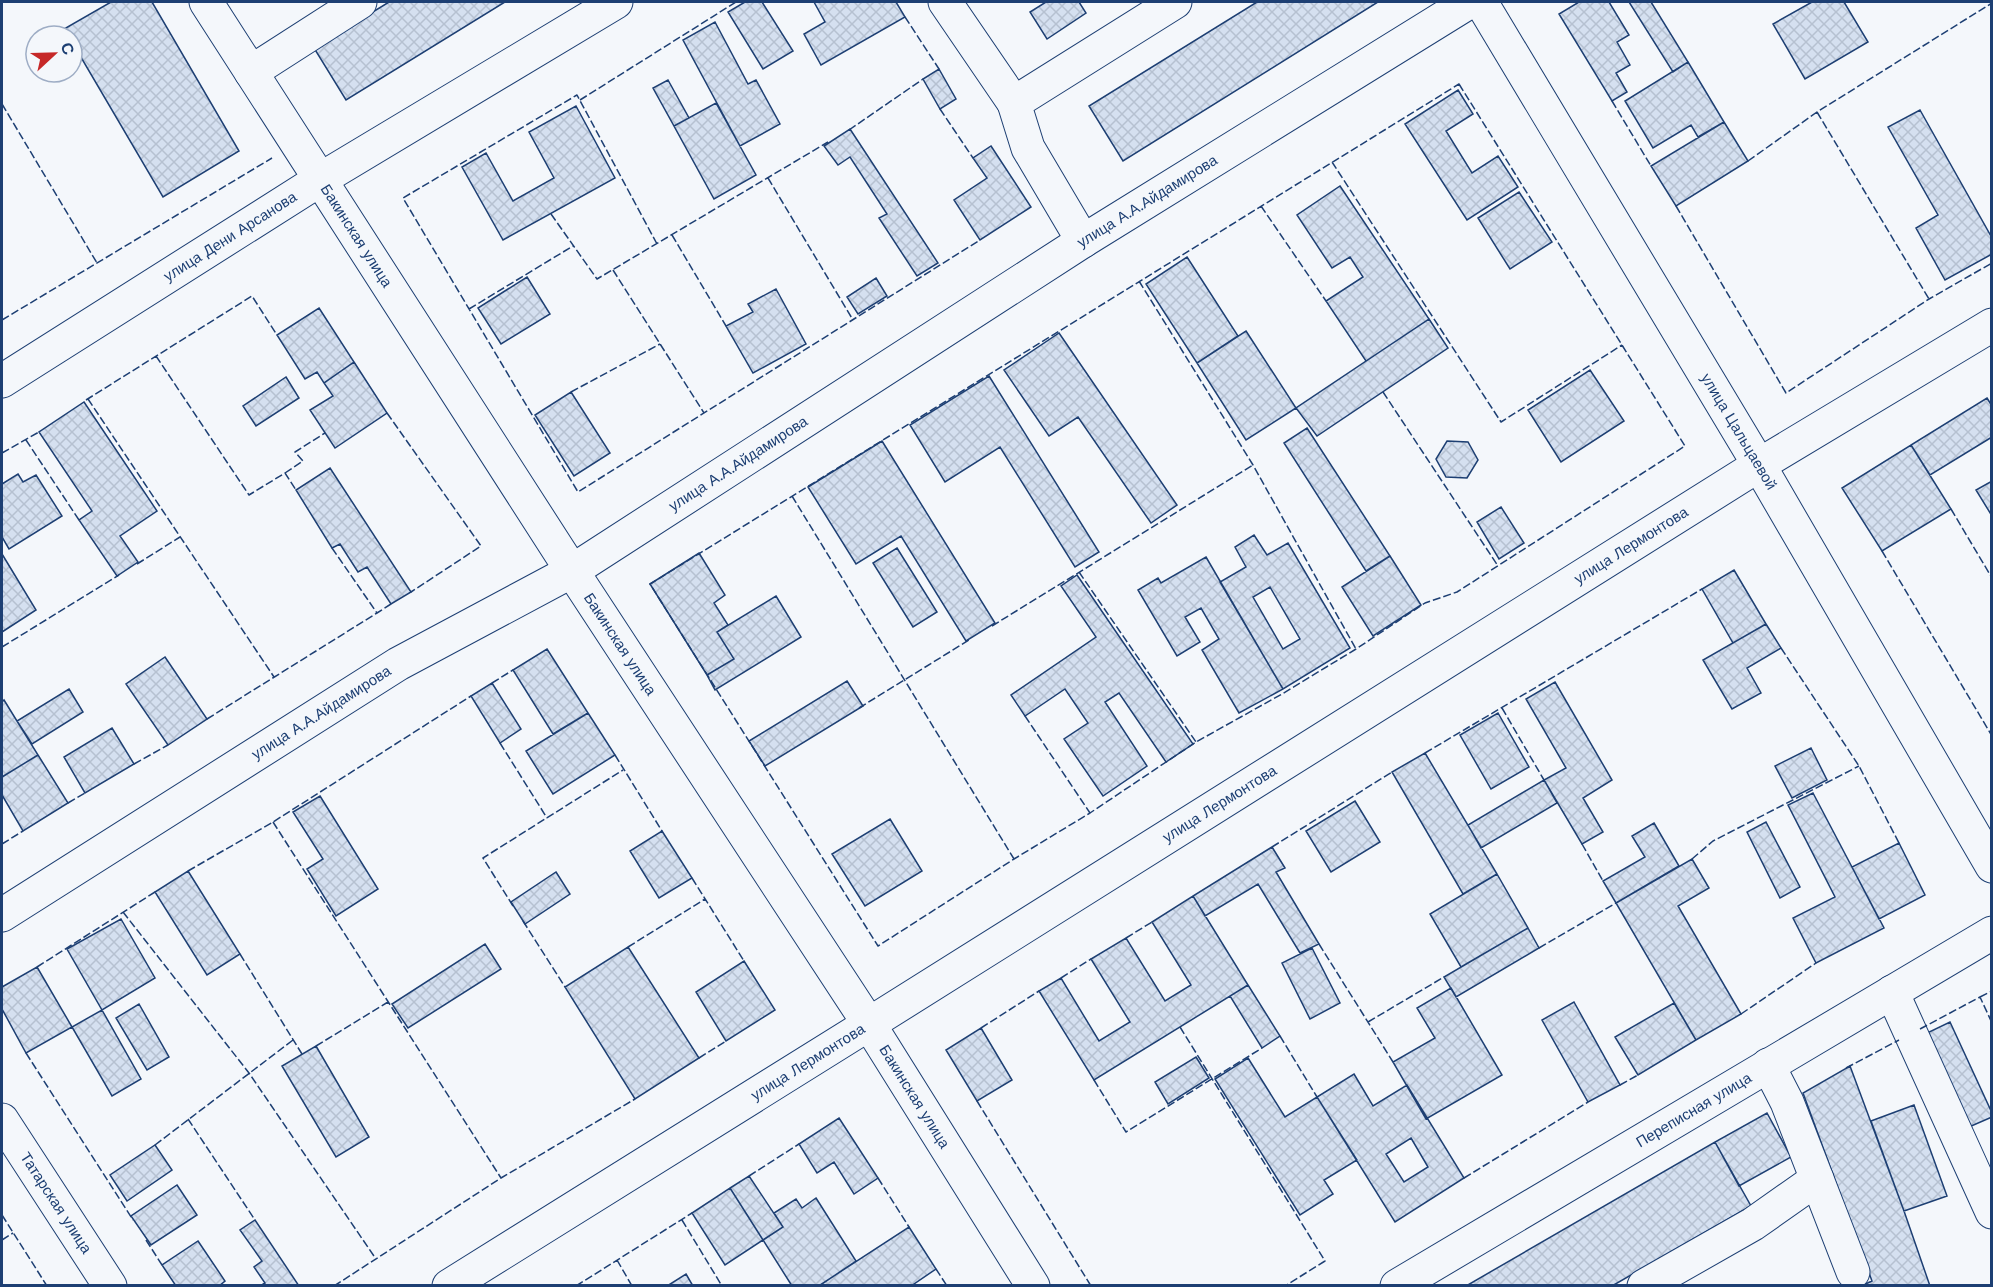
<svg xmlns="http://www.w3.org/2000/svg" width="1993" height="1287" font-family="'Work Sans',sans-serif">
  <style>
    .building { fill: url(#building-cross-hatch); stroke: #1d3f73; stroke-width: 1.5; fill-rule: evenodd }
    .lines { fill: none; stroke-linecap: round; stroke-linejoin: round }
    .minor-casing { stroke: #1d3f73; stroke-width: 35 }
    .minor { stroke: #f4f7fb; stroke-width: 33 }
    .fence { stroke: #1d3f73; stroke-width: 1.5; stroke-dasharray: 8 3; stroke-linecap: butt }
    .labels { text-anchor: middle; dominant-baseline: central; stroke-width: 4.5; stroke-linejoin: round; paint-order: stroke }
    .street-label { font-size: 15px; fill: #1d3f73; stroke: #f4f7fb }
  </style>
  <defs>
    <pattern id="building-cross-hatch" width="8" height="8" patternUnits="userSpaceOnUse" patternTransform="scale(1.5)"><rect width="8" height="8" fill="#d5e0f0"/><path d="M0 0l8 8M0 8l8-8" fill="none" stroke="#b6c1d1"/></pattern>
  </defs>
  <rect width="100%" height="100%" fill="#f4f7fb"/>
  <path class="building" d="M111,2H152L239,151L163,197L72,42V36H68L64,29Z
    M389,2H505L346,100L314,48Z
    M745,2H762L793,51L763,69L728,12Z
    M814,2H896L905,17L821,65L804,34L825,22Z
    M1046,2H1079L1086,13L1047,39L1030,12Z
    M1257,2H1378L1123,161L1089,106Z
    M1579,2H1609L1629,35L1617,42L1630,65L1616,73L1627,92L1612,101L1559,14Z
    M1629,2H1651L1688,62L1673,72Z
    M1812,2H1844L1868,42L1805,79L1773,24Z
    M715,22L748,84L756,80L780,124L740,146L683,40Z
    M1688,62L1724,122L1698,137L1691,125L1653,148L1625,101Z
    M939,69L956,99L940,109L923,79Z
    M668,80L689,118L674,126L653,88Z
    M1458,90L1473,114L1446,131L1472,173L1498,156L1518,187L1467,220L1405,124Z
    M716,103L756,175L714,199L674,126Z
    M576,106L615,178L503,240L462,167L486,153L513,201L554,178L529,132Z
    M1920,110L1992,238V254L1945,280L1916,228L1938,215L1888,127Z
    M1724,122L1748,161L1676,206L1651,166Z
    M850,129L938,263L917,276L879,218L887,214L850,157L838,165L824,146Z
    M991,146L1031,207L980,240L954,200L987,178L973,158Z
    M1340,186L1429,319L1366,361L1326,301L1363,277L1350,257L1332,268L1297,215Z
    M1519,192L1552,242L1510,269L1478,218Z
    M1187,257L1238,336L1197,363L1146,284Z
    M527,277L550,314L501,344L478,308Z
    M876,278L887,296L858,314L847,297Z
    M776,289L806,344L753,373L726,326L753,312L748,304Z
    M319,308L354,362L324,383L317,372L305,379L277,335Z
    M1429,319L1448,348L1317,436L1296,408Z
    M1246,331L1296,408L1246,440L1197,363Z
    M1059,333L1177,505L1151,523L1078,417L1049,436L1004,370Z
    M354,362L387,413L335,448L310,410L333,396L324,383Z
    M1590,370L1624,421L1561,462L1528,410Z
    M989,376L1099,552L1075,567L1000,447L945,482L910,425Z
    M286,377L299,398L256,426L243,406Z
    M571,392L610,453L574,476L535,415Z
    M1987,398L1992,406V437L1930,475L1911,445Z
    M84,402L157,511L120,536L138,562L117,576L79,520L92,511L39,432Z
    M1307,428L1390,556L1366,571L1284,443Z
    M882,441L995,623L966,641L901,536L856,564L808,487Z
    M1447,441L1468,442L1478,460L1467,478L1446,477L1436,459Z
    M1911,445L1951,509L1882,551L1842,488Z
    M330,468L411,592L391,604L367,567L358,572L340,544L332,548L296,490Z
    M18,474L23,482L36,475L62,516L9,549L2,537V484Z
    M1992,481V516L1976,490Z
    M1501,507L1524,543L1499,559L1477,522Z
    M1254,535L1267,555L1288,543L1350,648L1283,689L1220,582L1246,567L1235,547ZM1270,587L1300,639L1283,649L1253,597Z
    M897,548L937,612L913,627L873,563Z
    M699,553L725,595L714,603L728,625L717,632L734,659L707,675L650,584Z
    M2,554L36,610L2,632Z
    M1390,556L1421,605L1373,636L1342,587Z
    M1206,557L1283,689L1239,713L1202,650L1219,639L1201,608L1185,617L1200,642L1177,656L1138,590L1158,578L1161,583Z
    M1734,570L1766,624L1733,643L1702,589Z
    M1077,575L1193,744L1166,762L1119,693L1105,702L1147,766L1103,796L1064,739L1088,723L1065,689L1025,716L1011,695L1096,637L1061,586Z
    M776,596L801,637L715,690L707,675L734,659L717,632Z
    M1766,624L1781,648L1747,668L1761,693L1732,709L1703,660Z
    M547,649L588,713L553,734L513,670Z
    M165,657L207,719L168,745L126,684Z
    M847,681L863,706L765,766L749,741Z
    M1555,682L1612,780L1583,798L1603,832L1582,844L1544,780L1566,768L1526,699Z
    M492,683L521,729L500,743L471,696Z
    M69,689L83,712L32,744L17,721Z
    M4,700L38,755L2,777V702Z
    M588,713L615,755L553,794L526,751Z
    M1498,713L1529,767L1491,789L1460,735Z
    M112,728L134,764L85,793L64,757Z
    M1811,748L1827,780L1792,798L1775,766Z
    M1425,753L1497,874L1463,894L1392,772Z
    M38,755L68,803L23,831L2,795V777Z
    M1544,780L1557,803L1481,848L1468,825Z
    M1813,793L1884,928L1816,963L1793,918L1835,897L1788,805Z
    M320,796L378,889L336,916L307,869L323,859L293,812Z
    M1355,801L1380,842L1331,872L1306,831Z
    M890,819L922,871L865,906L832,854Z
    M1766,822L1800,887L1780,898L1747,832Z
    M1654,823L1679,866L1616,903L1603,881L1645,857L1632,836Z
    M662,831L692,878L659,898L630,851Z
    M1899,843L1925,895L1879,919L1852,867Z
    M1272,847L1285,868L1276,872L1319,944L1300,953L1258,884L1205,916L1193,896Z
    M1692,859L1709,888L1678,906L1741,1014L1696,1040L1616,903Z
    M188,871L240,954L207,975L155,892Z
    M556,872L570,894L525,924L511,902Z
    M1497,874L1528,928L1461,967L1430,914Z
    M1193,896L1248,985L1094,1080L1039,991L1061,978L1099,1041L1130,1022L1091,959L1126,938L1165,1001L1191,985L1152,922Z
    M121,919L155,978L102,1010L67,949Z
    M1528,928L1539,948L1456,997L1444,977Z
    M485,944L501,969L408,1028L392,1004Z
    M628,947L699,1058L635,1099L565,987Z
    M1312,948L1340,1003L1310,1019L1282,963Z
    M744,961L775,1010L726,1041L696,992Z
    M37,967L72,1027L26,1053L2,1009V987Z
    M1248,985L1280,1036L1262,1048L1230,996Z
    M1451,988L1502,1075L1426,1119L1393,1062L1435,1038L1417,1008Z
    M1574,1002L1620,1085L1588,1102L1542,1020Z
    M1674,1003L1696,1040L1638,1075L1615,1037Z
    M139,1004L169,1057L147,1070L116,1018Z
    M102,1010L141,1079L112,1096L72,1027Z
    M1950,1022L1992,1113V1117L1969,1127L1927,1033Z
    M981,1028L1012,1080L977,1101L946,1050Z
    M316,1046L369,1137L336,1157L282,1066Z
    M1196,1057L1209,1078L1168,1104L1155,1082Z
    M1248,1058L1285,1117L1317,1097L1357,1160L1324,1180L1333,1194L1300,1215L1215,1079Z
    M1850,1066L1904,1211L1930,1286H1861L1872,1281L1803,1093Z
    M1354,1074L1373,1106L1407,1085L1464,1178L1395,1222L1317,1097ZM1411,1138L1428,1167L1404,1182L1386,1154Z
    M1914,1105L1947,1196L1904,1211L1871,1121Z
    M1767,1113L1791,1157L1739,1186L1715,1142Z
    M839,1118L878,1178L854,1194L834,1162L817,1173L799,1144Z
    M1715,1142L1751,1206L1612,1286H1466Z
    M155,1145L172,1170L127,1201L110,1175Z
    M749,1176L783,1227L763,1240L730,1188Z
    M177,1185L197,1215L151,1245L131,1216Z
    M730,1188L763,1240L725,1265L692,1213Z
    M816,1198L856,1261L819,1286H792L763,1240L783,1227L774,1213L796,1199L802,1208Z
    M255,1220L299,1286H260L265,1283L254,1267L262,1261L240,1230Z
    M909,1227L936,1269L911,1286L820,1285Z
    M198,1241L225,1281L219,1286H176L162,1265Z
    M686,1274L693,1286H667Z"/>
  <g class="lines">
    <defs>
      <g id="minor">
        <path id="s1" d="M206,2L572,571L869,1024L1033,1286"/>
        <path d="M945,2L1014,103"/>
        <path id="s2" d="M1481,2L1759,465L1992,866"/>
        <path d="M251,72L360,2"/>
        <path d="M1083,241L1028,148L1014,103L1175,2"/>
        <path id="s3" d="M2,381L321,179L616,2"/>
        <path id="s4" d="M2,915L398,664L572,571L1083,241L1469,2"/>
        <path d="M1892,992L1992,1212"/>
        <path d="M1768,1065L1787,1102L1853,1272"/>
        <path id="s5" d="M2,1120L110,1286"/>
        <path id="s6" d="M449,1286L869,1024L1759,465L1992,325"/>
        <path id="s7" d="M1397,1286L1992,933"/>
        <path d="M1644,1286L1753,1224L1817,1179"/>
      </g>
    </defs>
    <use href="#minor" class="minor-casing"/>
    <use href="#minor" class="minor"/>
    <path class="fence" d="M905,17L939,69
      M1459,84L1685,446L1457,592L1425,603L1356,649L1282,694L1196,742L1090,813L1014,859L878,946L650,584Z
      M580,100L736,2
      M1612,101L1651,166
      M2,104L97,263
      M940,109L973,158
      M1817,112L1929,299
      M849,130L923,79
      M1748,161L1817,112L1992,3
      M1332,162L1501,422L1622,345
      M768,178L853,320
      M1261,206L1326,301
      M1676,206L1786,393L1929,299L1992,263
      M551,214L597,279L828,142
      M672,235L726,326
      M657,244L577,95L403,198L578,492L980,240
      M613,270L704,413
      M1139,281L1253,465L1356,649
      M469,309L573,246
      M2,320L272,158
      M156,356L249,495L285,473L296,490
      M571,392L660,344
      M1383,392L1498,566
      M88,399L274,677
      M86,400L252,296L277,335
      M387,413L481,546L411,592
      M26,440L79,520
      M2,453L39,432
      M285,473L303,461L295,452L325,433
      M792,496L1014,859
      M1951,509L1992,578
      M332,548L377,613L391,604
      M1882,551L1992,736
      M137,564L180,537
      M1079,572L1196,742
      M992,626L1253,465
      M2,647L119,575
      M1781,648L1859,766L1899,843
      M492,683L513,670
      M859,708L969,640
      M1502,708L1544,780
      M1025,716L1090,813
      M207,719L377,613
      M500,743L547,818
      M1425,753L1702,589
      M615,755L662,831
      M134,764L168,745
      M68,803L85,793
      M273,822L501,1178
      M2,844L23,831
      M1582,844L1603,881
      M1272,847L1392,772
      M1692,859L1713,841L1859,766
      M188,871L273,822L471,696
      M692,878L744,961
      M513,906L483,858L623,770
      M123,912L249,1073L376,1259
      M523,921L565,987
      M1126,938L1152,922
      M1319,944L1393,1062
      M628,947L705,899
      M1539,948L1616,903
      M240,954L302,1054
      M37,967L155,892
      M1061,978L1091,959
      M1980,997L1992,991
      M1741,1014L1816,963
      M1368,1022L1444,977
      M1180,1027L1325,1261L1285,1286
      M981,1028L1039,991
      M1920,1029L1980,997L1992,1023
      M1280,1036L1317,1097
      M316,1046L388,1002
      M26,1053L133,1220
      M699,1058L726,1041
      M1846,1068L1899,1040
      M1094,1080L1126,1132L1262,1048
      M1620,1085L1638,1075
      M977,1101L1091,1286
      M188,1119L255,1220
      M155,1145L293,1040
      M749,1176L799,1144
      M878,1178L909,1227
      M1464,1178L1588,1102
      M2,1215L47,1286
      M682,1220L722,1286
      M2,1240L13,1233
      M146,1240L162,1265
      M617,1260L632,1286
      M936,1269L947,1286
      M334,1286L501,1178L635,1099
      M576,1286L692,1213"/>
  </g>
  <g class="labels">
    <g class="street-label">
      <text stroke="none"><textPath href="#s4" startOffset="1350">улица А.А.Айдамирова</textPath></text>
      <text stroke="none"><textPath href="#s1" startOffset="278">Бакинская улица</textPath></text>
      <text stroke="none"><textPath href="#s3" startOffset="270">улица Дени Арсанова</textPath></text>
      <text stroke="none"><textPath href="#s2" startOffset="501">улица Цальцаевой</textPath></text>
      <text stroke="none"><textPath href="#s4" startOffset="864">улица А.А.Айдамирова</textPath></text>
      <text stroke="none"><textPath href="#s6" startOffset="1395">улица Лермонтова</textPath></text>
      <text stroke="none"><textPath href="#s1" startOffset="764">Бакинская улица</textPath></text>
      <text stroke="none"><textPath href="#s4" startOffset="378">улица А.А.Айдамирова</textPath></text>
      <text stroke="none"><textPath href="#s6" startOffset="909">улица Лермонтова</textPath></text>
      <text stroke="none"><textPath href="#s6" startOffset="423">улица Лермонтова</textPath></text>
      <text stroke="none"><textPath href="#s1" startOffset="1304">Бакинская улица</textPath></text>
      <text stroke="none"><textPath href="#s7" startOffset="345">Переписная улица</textPath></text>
      <text stroke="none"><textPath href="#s5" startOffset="99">Татарская улица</textPath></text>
    </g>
  </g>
  <rect width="1993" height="1287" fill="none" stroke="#1d3f73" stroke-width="6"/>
  <g transform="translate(54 54) rotate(68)"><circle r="28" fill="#f4f7fb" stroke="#9eadc5" stroke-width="1.5"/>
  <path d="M0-4.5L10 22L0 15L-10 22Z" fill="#c62828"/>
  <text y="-9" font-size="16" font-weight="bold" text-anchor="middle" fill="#1d3f73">С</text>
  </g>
</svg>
